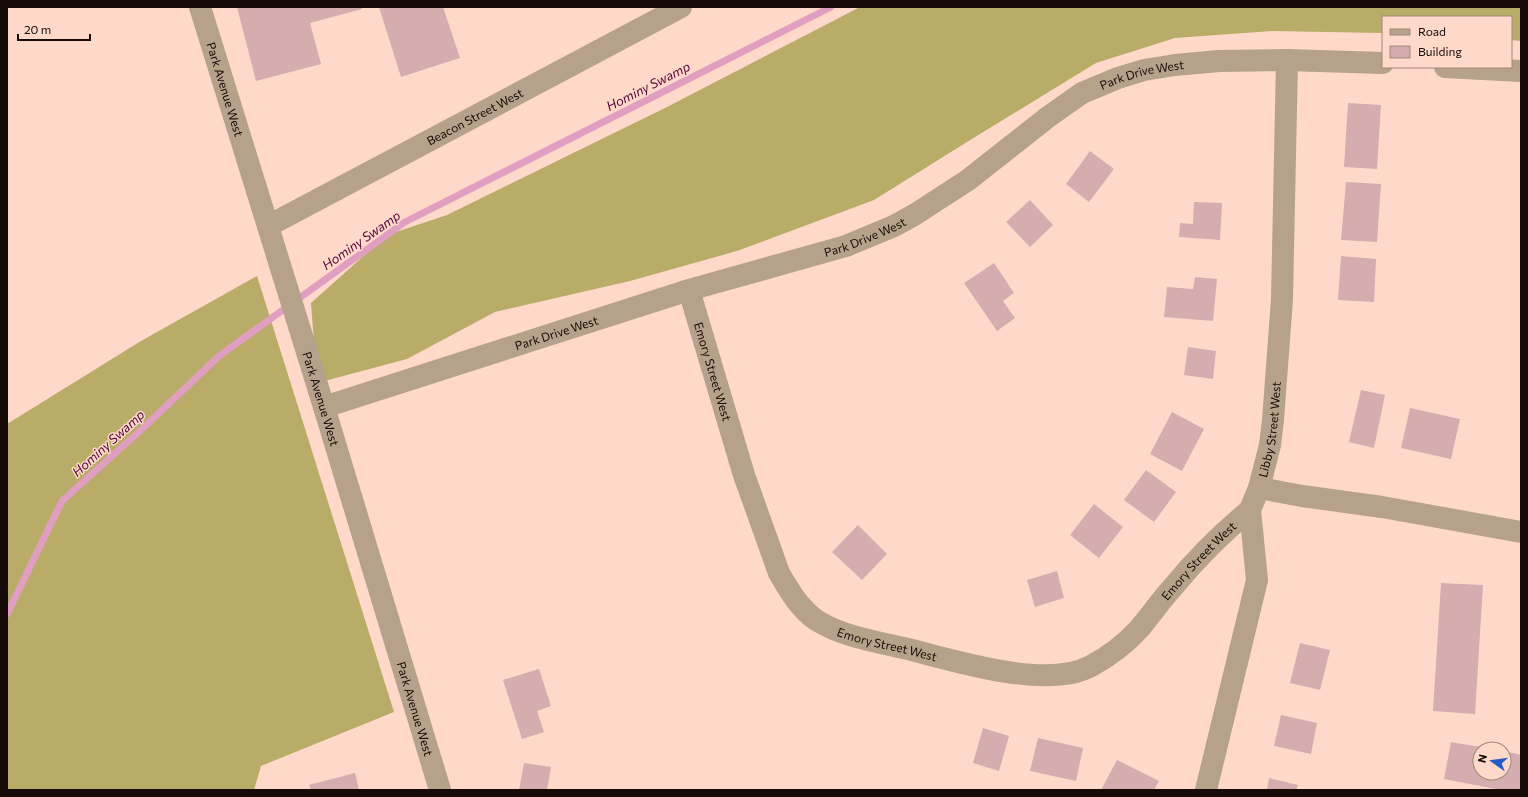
<svg xmlns="http://www.w3.org/2000/svg" width="1528" height="797" font-family="Commissioner,sans-serif">
  <style>
    .forest { fill: #b9ac68 }
    .lines { fill: none; stroke-linecap: round; stroke-linejoin: round }
    .stream { stroke: #e09ec1; stroke-width: 7 }
    .building { fill: #d4adaf }
    .street { stroke: #b6a28a; stroke-width: 22 }
    .labels { text-anchor: middle; dominant-baseline: central; stroke-width: 3; stroke-linejoin: round; paint-order: stroke }
    .street-label { font-size: 12px; fill: #160b06; stroke: #fed9ca }
    .water-label { font-size: 13px; font-style: italic; fill: #520338; stroke: #fed9ca }
  </style>
  <rect width="100%" height="100%" fill="#fed9ca"/>
  <path class="forest" d="M860,7H1521V41L1511,40V17H1383V33L1272,31L1175,38L1096,63L975,137L874,200L737,251L630,281L495,312L407,359L317,383L311,303L387,235L447,215L667,107Z
    M257,276L394,712L261,766L254,790H7V424L141,341Z"/>
  <g class="lines">
    <path class="stream" d="M7,614L62,501L142,429L219,356L405,222L831,7"/>
  </g>
  <path class="building" d="M237,7H362V9L310,23L321,64L256,81Z
    M379,7H443L460,58L401,77Z
    M1348,103L1381,105L1377,169L1344,167Z
    M1090,151L1114,169L1089,202L1066,184Z
    M1346,182L1381,184L1377,242L1341,240Z
    M1030,200L1053,225L1030,247L1006,222Z
    M1194,202L1222,203L1220,240L1179,237L1180,223L1193,224Z
    M1341,256L1376,259L1374,302L1338,300Z
    M994,263L1014,293L1003,301L1015,318L997,331L964,283Z
    M1195,277L1217,279L1213,321L1164,317L1167,287L1193,289Z
    M1188,347L1216,351L1213,379L1184,375Z
    M1361,390L1385,395L1374,448L1349,442Z
    M1410,408L1460,419L1451,459L1401,448Z
    M1172,412L1204,429L1182,471L1150,454Z
    M1146,470L1176,492L1154,522L1124,500Z
    M1094,504L1123,527L1099,558L1070,535Z
    M858,525L887,554L862,580L832,552Z
    M1057,571L1064,598L1035,607L1027,580Z
    M1441,583L1483,585L1475,714L1433,711Z
    M1300,643L1330,650L1320,690L1290,683Z
    M539,669L551,706L537,711L544,732L522,739L503,680Z
    M1281,715L1317,723L1311,754L1274,746Z
    M983,728L1009,736L999,771L973,763Z
    M1038,738L1083,748L1076,781L1030,771Z
    M1451,742L1487,748L1480,749V773H1504V751L1521,755V790H1501L1444,779Z
    M1117,760L1159,781L1154,790H1101Z
    M524,763L551,767L547,790H519Z
    M355,773L359,790H311L309,785Z
    M1269,778L1298,785L1296,790H1267Z"/>
  <g class="lines">
    <g class="street">
      <path id="s1" d="M200,7L324,407L440,790"/>
      <path d="M1445,67L1521,71"/>
      <path id="s2" d="M268,226L681,7"/>
      <path id="s3" d="M689,290L744,475L779,573C789,590 799,608 816,620C843,637 878,642 908,649C955,661 1047,690 1091,666C1108,657 1126,643 1139,629C1151,615 1161,600 1173,587C1196,559 1222,533 1250,510"/>
      <path id="s4" d="M324,407L689,290L846,246L894,226L914,215L968,180L1048,117L1082,93L1118,78L1144,70L1175,65L1219,61L1287,60L1383,63"/>
      <path d="M1259,488L1302,496L1382,507L1521,532"/>
      <path id="s5" d="M1206,790L1257,580L1250,510L1259,488L1270,445L1273,420L1282,299L1287,60"/>
    </g>
  </g>
  <g class="labels">
    <g class="street-label">
      <text stroke="none"><textPath href="#s4" startOffset="892">Park Drive West</textPath></text>
      <text stroke="none"><textPath href="#s1" startOffset="86">Park Avenue West</textPath></text>
      <text stroke="none"><textPath href="#s2" startOffset="234">Beacon Street West</textPath></text>
      <text stroke="none"><textPath href="#s4" startOffset="567">Park Drive West</textPath></text>
      <text stroke="none"><textPath href="#s4" startOffset="244">Park Drive West</textPath></text>
      <text stroke="none"><textPath href="#s3" startOffset="85">Emory Street West</textPath></text>
      <text stroke="none"><textPath href="#s1" startOffset="410">Park Avenue West</textPath></text>
      <text stroke="none"><textPath href="#s5" startOffset="370">Libby Street West</textPath></text>
      <text stroke="none"><textPath href="#s3" startOffset="793">Emory Street West</textPath></text>
      <text stroke="none"><textPath href="#s3" startOffset="433">Emory Street West</textPath></text>
      <text stroke="none"><textPath href="#s1" startOffset="734">Park Avenue West</textPath></text>
    </g>
    <g class="water-label">
      <text transform="translate(648 86) rotate(-27)">Hominy Swamp</text>
      <text transform="translate(361 240) rotate(-35)">Hominy Swamp</text>
      <text transform="translate(108 443) rotate(-42)">Hominy Swamp</text>
    </g>
  </g>
  <rect width="1528" height="797" fill="none" stroke="#160b06" stroke-width="16"/>
  <rect x="1382" y="16" width="130" height="52" fill="#fed9ca" stroke="#a1877c"/>
  <rect x="1390" y="29" width="20" height="6" fill="#b6a28a" stroke="#a1877c"/>
  <text x="1418" y="36" font-size="12" fill="#160b06">Road</text>
  <rect x="1390" y="46" width="20" height="12" fill="#d4adaf" stroke="#a1877c"/>
  <text x="1418" y="56" font-size="12" fill="#160b06">Building</text>
  <g transform="translate(1492 761) rotate(284)"><circle r="19" fill="#fed9ca" stroke="#a1877c"/>
  <path d="M0-3L7 15L0 10L-7 15Z" fill="#245bc8"/>
  <text y="-6" font-size="11" font-weight="bold" text-anchor="middle" fill="#160b06">N</text>
  </g>
  <path d="M18 34v6h72v-6" fill="none" stroke="#160b06" stroke-width="2"/>
  <text x="24" y="34" font-size="12" fill="#160b06" stroke="#fed9ca" stroke-width="3" paint-order="stroke">20 m</text>
</svg>
